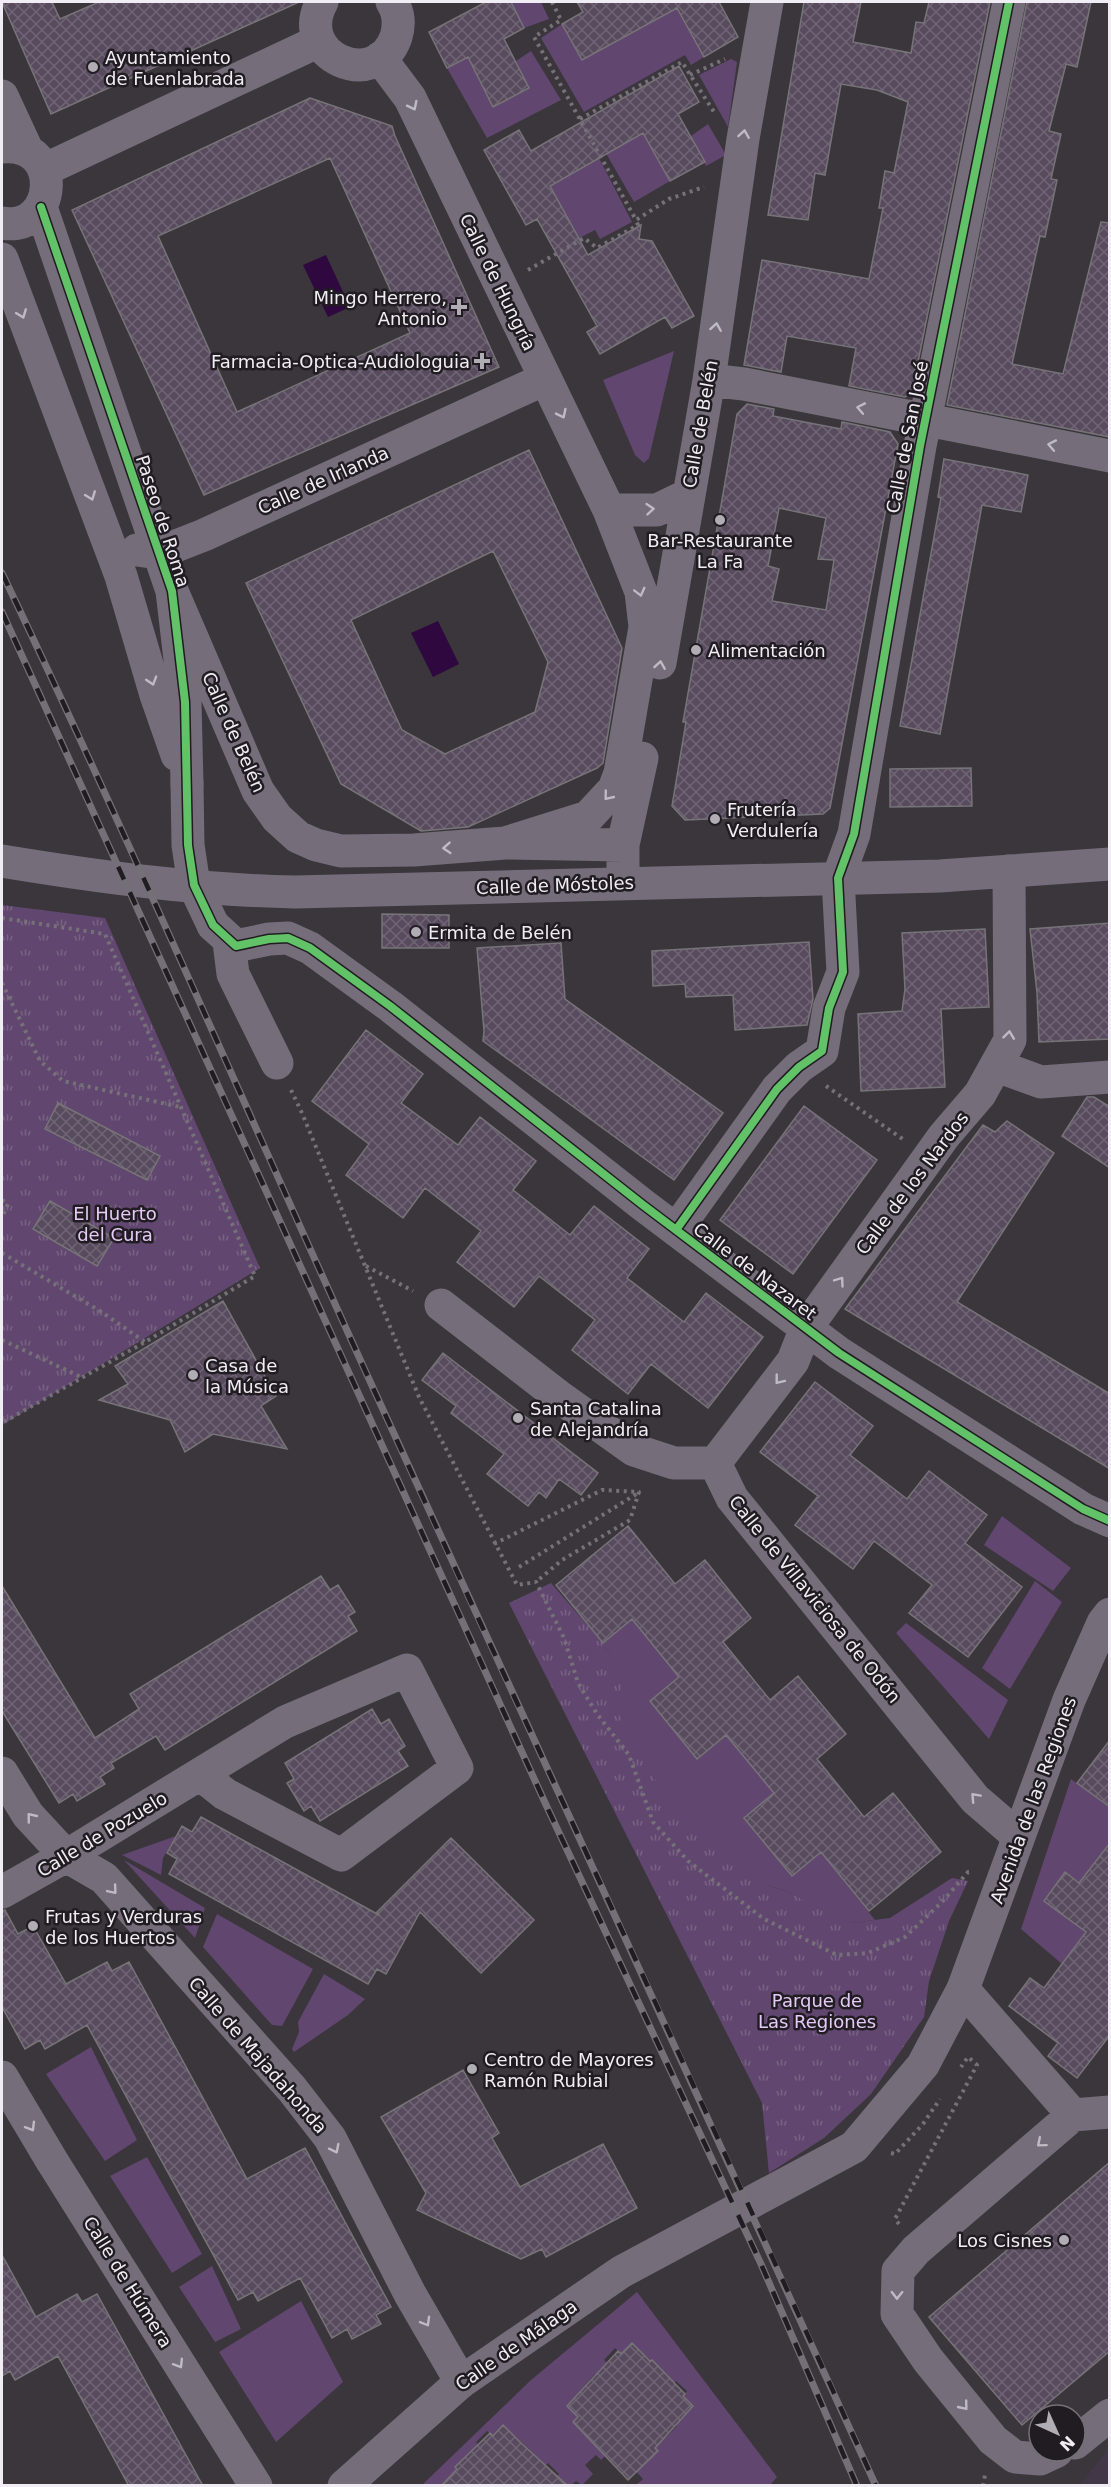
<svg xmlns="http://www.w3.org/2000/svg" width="1111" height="2487" font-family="'DejaVu Sans',sans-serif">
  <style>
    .built { fill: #413746 }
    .park { fill: url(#park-tufts) }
    .garden { fill: #61476f }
    .water { fill: #2e083e }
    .building { fill: url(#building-cross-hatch); stroke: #777478; stroke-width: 1.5; fill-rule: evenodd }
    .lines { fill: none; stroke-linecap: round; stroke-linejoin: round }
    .path { stroke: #767078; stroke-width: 4; stroke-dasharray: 3 4.5; stroke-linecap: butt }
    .minor { stroke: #756d79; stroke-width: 33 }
    .major { stroke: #766d7b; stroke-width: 33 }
    .rail-casing { stroke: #757078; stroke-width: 7 }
    .rail { stroke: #201c22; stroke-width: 4.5; stroke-dasharray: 14; stroke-linecap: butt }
    .minor-bridge { stroke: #756d79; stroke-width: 33 }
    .cycleway-casing { stroke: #201c22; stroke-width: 11 }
    .cycleway { stroke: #61c268; stroke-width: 8 }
    .oneway { stroke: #bfbac3 }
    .poi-dot { fill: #b1adb4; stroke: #201c22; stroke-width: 2 }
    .labels { text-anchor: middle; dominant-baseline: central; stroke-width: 5; stroke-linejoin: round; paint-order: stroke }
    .poi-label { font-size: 18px; fill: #f1edf4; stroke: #201c22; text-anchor: start }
    .street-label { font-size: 18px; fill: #f1edf4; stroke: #201c22 }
    .park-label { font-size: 18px; fill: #e5caf5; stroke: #201c22 }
  </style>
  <defs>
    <pattern id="park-tufts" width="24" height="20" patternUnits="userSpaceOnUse" patternTransform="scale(1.5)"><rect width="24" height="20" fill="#61476f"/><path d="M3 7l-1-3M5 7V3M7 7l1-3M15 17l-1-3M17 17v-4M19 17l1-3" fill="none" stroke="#786284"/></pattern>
    <pattern id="building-cross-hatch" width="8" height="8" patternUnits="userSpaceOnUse" patternTransform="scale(1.5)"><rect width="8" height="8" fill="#574b5d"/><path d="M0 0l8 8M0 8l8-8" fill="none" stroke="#706575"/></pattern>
  </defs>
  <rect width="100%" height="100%" fill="#3a363c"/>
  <path class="built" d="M1109,2447V2485H1080Z"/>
  <path class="park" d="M2,905L105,918L260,1268L2,1425Z
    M551,1583L603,1643L752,1869L769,1886L787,1891L851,1923L890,1918L952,1878L968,1881L949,1921L929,1981L924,2017L871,2094L824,2138L769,2173L762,2103L509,1603Z"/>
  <path class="garden" d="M511,2H541L549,19L524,28Z
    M677,8L704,57L691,65L685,55L584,112L541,38L562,24L582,60Z
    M531,51L561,100L487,138L447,68L468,57L494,107L529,88L516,61Z
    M731,59L737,62L728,127L699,75Z
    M588,122L643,133L670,181L634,202Z
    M708,124L726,155L706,166L691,136Z
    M599,158L632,222L600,239L595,230L556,250L550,186Z
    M674,351L649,458L644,463L635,455L603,380Z
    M1002,1516L1071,1568L1053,1591L984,1545Z
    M1035,1581L1062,1602L1010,1689L982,1668Z
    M632,1619L679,1677L697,1759L726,1735L774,1793L792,1876L821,1852L875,1920L851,1923L842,1921L787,1891L769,1886L689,1816L649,1773L613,1703L626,1679L603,1643Z
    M906,1623L1008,1700L989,1739L896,1633Z
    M1071,1779L1109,1807V1843L1085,1875L1087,1888L1065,1872L1044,1901L1085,1932L1062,1964L1021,1929Z
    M176,1836L163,1858L161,1875L122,1855Z
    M124,1860L205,1908L195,1938Z
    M217,1914L313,1969L282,2026L272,2025L203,1947Z
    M324,1974L365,1999L348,2015L294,2052L292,2049L299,2032L298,2022Z
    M91,2047L137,2140L105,2161L46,2074Z
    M147,2157L202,2254L172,2273L110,2176Z
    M212,2266L241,2329L215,2342L179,2287Z
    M637,2292L777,2477L770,2485H636L643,2479L632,2467L642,2435L653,2424L666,2437L677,2426L675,2424L683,2396L687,2391L676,2381L662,2395V2371L632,2343L621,2354L615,2348L604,2360L612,2368L601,2380L595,2374L567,2406L578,2417L573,2422L583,2433L609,2452L601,2460L596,2455L585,2465L593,2474L582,2485L576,2481L571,2485H558L553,2480L559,2474L548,2463L533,2478L522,2467L534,2454L503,2425L493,2436L487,2431L476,2442L484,2451L457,2469L441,2485L421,2486L531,2380Z
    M301,2301L343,2382L276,2442L219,2352Z"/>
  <path class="water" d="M326,255L350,307L328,317L303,265Z
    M438,621L459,664L433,677L411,633Z"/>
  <path class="building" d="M2,2H52L60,19L99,2H299L51,114Z
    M486,2H511L524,28L504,39L529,88L493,107L468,57L447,68L429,32Z
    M577,2H719L738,37L704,57L677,8L582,60L562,24L583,12Z
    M804,2H861L853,42L911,53L916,22L924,23L929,2H990L912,392L905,397L849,386L856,348L787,336L781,372L744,365L762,260L869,279L883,208H879L885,171L894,173L908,102L877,90L841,84L825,175L815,173L808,220L768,215Z
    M1027,2H1091L1077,67L1066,64L1049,131L1061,134L1051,179L1057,180L1045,237L1040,236L1012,364L1063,374L1101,222L1110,223V437L947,405Z
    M679,66L699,102L678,114L705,162L670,181L643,133L550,186L588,255L641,225L639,239L652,241L694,316L672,328L665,317L600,354L587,332L597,326L537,219L526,225L484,150L519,130L531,151Z
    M310,98L392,126L395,136L499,367L204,495L72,210ZM330,158L410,333L237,412L158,236Z
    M747,404L774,409L773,416L841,429L842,422L890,432L898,444L830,808L823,814L685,820L672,806L686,722H683L737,414ZM779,508L826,518L818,559L834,560L826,610L772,601L779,569L768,566Z
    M529,450L622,648L603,763L597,768L468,827L421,831L341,784L246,583ZM493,551L548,662L535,712L445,754L402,730L351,620Z
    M944,459L1028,475L1021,512L982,505L940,734L900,726L941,498L938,497Z
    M971,768L972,806L890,807V769Z
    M382,914L449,915V948H382Z
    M1110,923V1039L1039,1042L1037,993L1030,929Z
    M985,929L989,1007L941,1009L945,1087L861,1091L858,1014L902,1011L905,989L902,933Z
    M809,942L813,999L807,1025L735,1030L733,995L686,997L685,984L653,986L652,951Z
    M561,943L565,999L723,1113L674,1180L483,1041L484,1031L477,948Z
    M366,1030L423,1074L401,1103L458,1145L480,1117L536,1161L513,1190L570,1235L594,1206L649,1249L627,1278L684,1322L706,1293L763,1337L708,1408L651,1364L628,1394L572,1350L595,1320L539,1276L514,1307L457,1262L481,1231L425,1188L403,1218L346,1175L369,1144L312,1101Z
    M1087,1097H1094L1110,1107V1168L1062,1136Z
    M58,1103L160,1156L147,1180L45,1129Z
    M804,1106L877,1160L793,1274L720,1220Z
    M1007,1121L1054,1153L957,1302L1110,1394V1469L845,1309L983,1125L995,1132Z
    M50,1201L114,1238L97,1266L33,1229Z
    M223,1301L276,1396L261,1406L287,1449L213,1434L185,1452L170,1420L99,1400L128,1384L115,1366Z
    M443,1353L598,1473L581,1495L559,1479L546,1498L539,1492L528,1506L487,1474L504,1454L451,1413L456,1406L422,1380Z
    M815,1382L873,1426L850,1455L907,1499L929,1471L987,1515L965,1543L1022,1587L968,1657L909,1613L932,1585L874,1541L853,1569L795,1525L818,1496L760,1452Z
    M628,1526L675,1584L705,1560L751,1618L723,1642L770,1700L798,1676L846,1734L817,1759L864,1817L893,1793L941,1852L869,1911L821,1852L792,1876L744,1818L774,1793L726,1735L697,1759L650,1701L679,1677L632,1619L603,1643L556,1585Z
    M321,1576L330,1590L338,1585L355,1612L348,1616L357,1631L165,1750L156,1736L111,1763L114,1768L100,1777L105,1784L77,1801L73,1794L59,1803L2,1711V1586L95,1738L139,1709L130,1694Z
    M372,1709L381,1724L389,1719L405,1746L398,1751L408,1766L320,1821L311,1806L304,1811L287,1783L294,1779L285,1763Z
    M1110,1740V1807L1077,1783Z
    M201,1817L379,1915L377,1912L451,1838L534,1920L481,1973L420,1912L386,1974L377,1969L368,1984L169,1874L177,1859L167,1853L182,1826L192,1832Z
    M1110,1843V2035L1077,2078L1048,2056L1058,2043L1009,2006L1030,1978L1044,1988L1086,1932L1044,1901L1065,1872L1079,1883Z
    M5,1910L18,1934L33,1926L66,1984L107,1962L112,1971L129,1962L247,2179L305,2148L391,2307L376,2315L381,2324L352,2339L347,2329L332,2338L300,2278L258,2301L253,2292L238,2300L87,2025L45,2049L40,2040L25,2049L2,2007V1911Z
    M463,2070L499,2133L492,2138L520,2187L603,2144L637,2208L546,2257L542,2249L521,2259L417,2210L426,2193L381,2117Z
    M1110,2162V2351L1022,2425L929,2317Z
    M2,2255L36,2317L77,2294L82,2302L97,2294L203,2486H129L58,2356L15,2380L10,2371L2,2376Z
    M632,2343L650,2361L652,2360L685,2394L683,2396L693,2406L655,2448L658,2451L628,2480L573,2422L578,2417L567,2406L618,2351L621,2354Z
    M503,2425L521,2443L568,2486H441L457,2469L455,2467L490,2433L493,2436Z"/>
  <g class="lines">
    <path class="path" d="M552,2L561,20L534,37L636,220L669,199L704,187
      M690,75L725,59
      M580,119L682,62L714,112
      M528,270L584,238L597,248L638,225L636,220
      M2,918L105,934L255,1276L145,1342L2,1423
      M2,983L40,1061L63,1081L180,1107
      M826,1086L904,1140
      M291,1090L302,1113L419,1397L517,1585L536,1582L564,1638L578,1683L597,1714L629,1755L653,1822L688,1861L764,1919L837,1955L868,1953L905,1937L942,1902L968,1872H973
      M2,1200L8,1204L2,1217
      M2,1253L100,1311L145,1342
      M366,1266L413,1291
      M2,1340L81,1377
      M494,1544L602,1490L639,1492L630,1520L562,1560L536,1582
      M519,1567L638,1493
      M891,2153L895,2154L923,2124L940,2099
      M899,2224L895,2219L977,2065L968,2057L961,2067
      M983,2486L985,2475"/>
    <path class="minor" d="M380,58L410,98L609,510L641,592L645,627L620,773L614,789L588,817L505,843
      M2,96L27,150
      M2,147C65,141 57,233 2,223
      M41,207L172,591L185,702L187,784
      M2,259L121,576L156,695L177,755
      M709,380L744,384L1110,456
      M609,510H657L688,495
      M137,550L158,553L204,535L545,379
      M172,591L258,791L277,818L298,837L316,845L341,851L414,850L505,843L623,845
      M660,663L709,380L743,139L767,2
      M623,883V845L642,758
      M213,925L236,946L269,939L288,938L310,948L390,1006L643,1205L839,1353L1083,1509L1110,1521
      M229,942L233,974L277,1063
      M997,1066L1041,1082L1110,1077
      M676,1230L777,1089L799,1067L822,1051L829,1008L843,972L838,878L854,834L920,446L1009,2
      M441,1305L561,1398L634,1450L674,1463H715
      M715,1463L793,1361L806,1328L944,1136L980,1094L1010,1040L1009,871
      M715,1463L732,1498L975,1799L1018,1836
      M2,1773L28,1815L66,1856L104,1878L292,2089L330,2138L410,2294L461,2382
      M2,1892L66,1856L285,1722L407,1670L457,1768L341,1855L225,1794L201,1775
      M963,1989L1073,2115
      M2,2077L52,2161L256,2486
      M1075,2443L1110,2415
      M1057,2451L1040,2459L1015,2457L993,2440L928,2360L897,2314L898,2271L916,2250L1073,2115L1110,2112"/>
    <path class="major" d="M322,2C292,56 376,93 396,37C400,24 399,13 392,2
      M44,170L319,41
      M2,861C99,877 196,890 295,892L940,876L1110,864
      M344,2486L461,2382L621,2272L854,2147L923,2065L963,1989L1069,1700L1103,1623L1110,1614"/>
    <defs>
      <path id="rail" d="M2,573C131,843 250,1118 374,1390C540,1756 711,2119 876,2486
        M2,612L547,1807L761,2264L857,2486"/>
    </defs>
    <use href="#rail" class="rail-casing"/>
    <use href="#rail" class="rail"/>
    <path class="minor-bridge" d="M187,784L188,845L194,885L213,925"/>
    <defs>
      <path id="cycleway" d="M41,207L172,591L185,702L188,845L194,885L213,925L236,946L269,939L288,938L310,948L390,1006L643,1205L839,1353L1083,1509L1110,1521
        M676,1230L777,1089L799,1067L822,1051L829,1008L843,972L838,878L854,834L920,446L1009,2"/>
    </defs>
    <use href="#cycleway" class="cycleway-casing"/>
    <use href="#cycleway" class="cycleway"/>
  </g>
  <defs><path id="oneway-chevron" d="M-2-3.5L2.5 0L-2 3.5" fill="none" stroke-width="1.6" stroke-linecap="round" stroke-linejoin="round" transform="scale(1.5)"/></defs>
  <g class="oneway">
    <use href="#oneway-chevron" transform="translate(413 106) rotate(63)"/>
    <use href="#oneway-chevron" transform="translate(744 134) rotate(-81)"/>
    <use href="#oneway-chevron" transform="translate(22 314) rotate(69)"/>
    <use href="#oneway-chevron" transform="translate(716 327) rotate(-81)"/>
    <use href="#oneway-chevron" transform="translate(861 408) rotate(-169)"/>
    <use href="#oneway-chevron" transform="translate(562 414) rotate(64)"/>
    <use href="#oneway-chevron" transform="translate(1052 445) rotate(-169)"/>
    <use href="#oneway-chevron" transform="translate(91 496) rotate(69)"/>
    <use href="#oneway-chevron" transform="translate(650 509) rotate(-5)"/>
    <use href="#oneway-chevron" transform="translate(640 592) rotate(76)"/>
    <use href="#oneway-chevron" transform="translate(660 665) rotate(-81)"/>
    <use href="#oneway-chevron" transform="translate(152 681) rotate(73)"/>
    <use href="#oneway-chevron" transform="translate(608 796) rotate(129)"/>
    <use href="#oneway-chevron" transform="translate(447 848) rotate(176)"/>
    <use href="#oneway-chevron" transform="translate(1009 1035) rotate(-83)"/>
    <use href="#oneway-chevron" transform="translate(840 1281) rotate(-54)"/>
    <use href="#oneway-chevron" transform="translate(779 1380) rotate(128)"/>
    <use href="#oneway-chevron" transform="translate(975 1797) rotate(-133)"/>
    <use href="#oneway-chevron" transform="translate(31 1817) rotate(-129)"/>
    <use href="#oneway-chevron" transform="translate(113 1890) rotate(50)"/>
    <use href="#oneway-chevron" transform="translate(31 2127) rotate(59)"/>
    <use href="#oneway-chevron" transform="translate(1041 2143) rotate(140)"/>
    <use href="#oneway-chevron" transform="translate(335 2149) rotate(63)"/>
    <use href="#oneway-chevron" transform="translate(897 2295) rotate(91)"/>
    <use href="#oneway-chevron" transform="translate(426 2322) rotate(60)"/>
    <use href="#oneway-chevron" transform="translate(179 2364) rotate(58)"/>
    <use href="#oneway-chevron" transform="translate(964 2406) rotate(51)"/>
  </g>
  <g class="poi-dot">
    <circle cx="93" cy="67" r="6"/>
    <path d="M456 298h6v6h6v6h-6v6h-6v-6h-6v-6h6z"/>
    <path d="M479 352h6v6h6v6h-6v6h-6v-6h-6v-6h6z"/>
    <circle cx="720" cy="520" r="6"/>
    <circle cx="696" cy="650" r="6"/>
    <circle cx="715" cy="819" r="6"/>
    <circle cx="416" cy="932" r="6"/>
    <circle cx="193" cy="1375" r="6"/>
    <circle cx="518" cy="1418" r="6"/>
    <circle cx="33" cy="1926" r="6"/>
    <circle cx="472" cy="2069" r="6"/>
    <circle cx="1064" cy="2240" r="6"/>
  </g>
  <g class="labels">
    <g class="poi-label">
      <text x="105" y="57">Ayuntamiento<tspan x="105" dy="21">de Fuenlabrada</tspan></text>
      <text x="447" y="297" text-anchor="end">Mingo Herrero,<tspan x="447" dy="21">Antonio</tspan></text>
      <text x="470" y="361" text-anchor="end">Farmacia-Optica-Audiologuia</text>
      <text x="720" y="540" text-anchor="middle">Bar-Restaurante<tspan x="720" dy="21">La Fa</tspan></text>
      <text x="708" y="650">Alimentación</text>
      <text x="727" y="809">Frutería<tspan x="727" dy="21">Verdulería</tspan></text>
      <text x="428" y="932">Ermita de Belén</text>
      <text x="205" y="1365">Casa de<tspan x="205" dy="21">la Música</tspan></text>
      <text x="530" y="1408">Santa Catalina<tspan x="530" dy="21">de Alejandría</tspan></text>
      <text x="45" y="1916">Frutas y Verduras<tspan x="45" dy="21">de los Huertos</tspan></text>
      <text x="484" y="2059">Centro de Mayores<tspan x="484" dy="21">Ramón Rubial</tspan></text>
      <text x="1052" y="2240" text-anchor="end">Los Cisnes</text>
    </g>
    <g class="street-label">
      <text transform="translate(498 282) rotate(64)">Calle de Hungría</text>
      <text transform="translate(700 424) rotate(-80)">Calle de Belén</text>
      <text transform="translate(907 437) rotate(-79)">Calle de San José</text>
      <text transform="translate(323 480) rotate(-24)">Calle de Irlanda</text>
      <text transform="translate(163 521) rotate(72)">Paseo de Roma</text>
      <text transform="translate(234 732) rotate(66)">Calle de Belén</text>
      <text transform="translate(555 885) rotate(-2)">Calle de Móstoles</text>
      <text transform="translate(912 1183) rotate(-53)">Calle de los Nardos</text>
      <text transform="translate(755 1271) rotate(37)">Calle de Nazaret</text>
      <text transform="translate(815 1599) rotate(51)">Calle de Villaviciosa de Odón</text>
      <text transform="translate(1033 1800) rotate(-70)">Avenida de las Regiones</text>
      <text transform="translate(102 1834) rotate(-31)">Calle de Pozuelo</text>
      <text transform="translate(258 2055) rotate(49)">Calle de Majadahonda</text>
      <text transform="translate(128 2282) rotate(58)">Calle de Húmera</text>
      <text transform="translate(516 2345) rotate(-35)">Calle de Málaga</text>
    </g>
    <g class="park-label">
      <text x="115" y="1213">El Huerto<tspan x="115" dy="21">del Cura</tspan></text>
      <text x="817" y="2000">Parque de<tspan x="817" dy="21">Las Regiones</tspan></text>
    </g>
  </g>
  <rect width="1111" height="2487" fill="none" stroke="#f1edf4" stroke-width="6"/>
  <g transform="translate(1057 2433) rotate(135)"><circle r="28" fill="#201c22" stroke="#747076" stroke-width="1.5"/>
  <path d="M0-4.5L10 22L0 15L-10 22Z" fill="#b1adb4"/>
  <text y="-9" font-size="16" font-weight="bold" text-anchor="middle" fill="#f1edf4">N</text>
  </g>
</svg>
